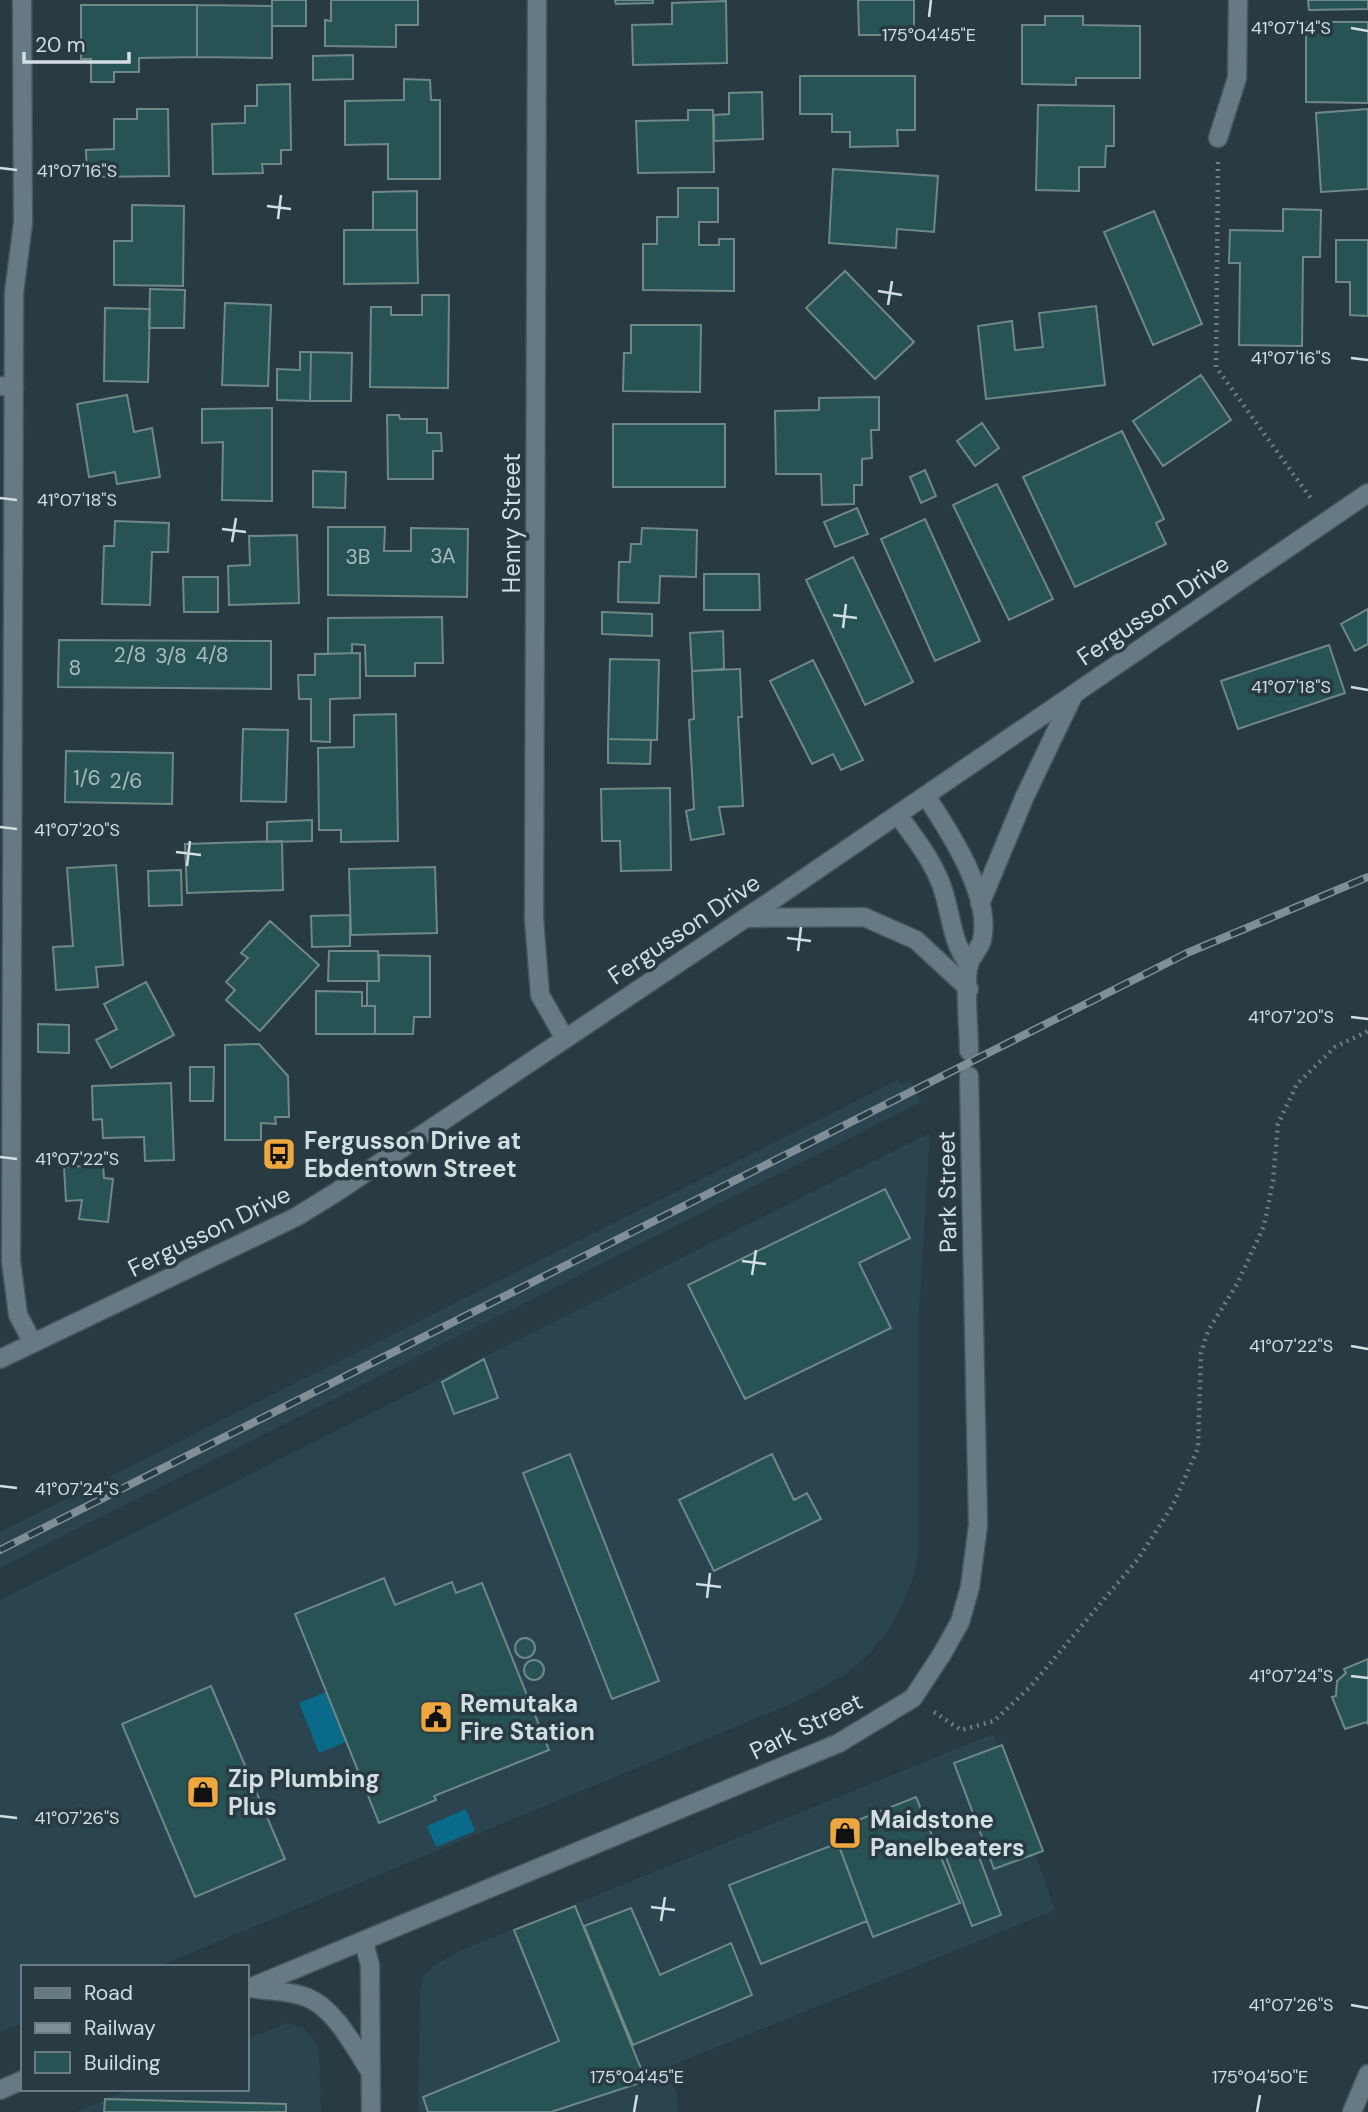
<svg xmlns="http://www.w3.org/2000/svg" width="1368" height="2112" font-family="'DM Sans',sans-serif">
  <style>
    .built { fill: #2a4450 }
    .green { fill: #096a8a }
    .building { fill: #285354; stroke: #708888; stroke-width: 2 }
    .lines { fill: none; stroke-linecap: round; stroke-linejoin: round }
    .lane-casing { stroke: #47565c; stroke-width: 21 }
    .street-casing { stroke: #47565c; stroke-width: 21 }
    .secondary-casing { stroke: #47565c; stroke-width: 21 }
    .path { stroke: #707f86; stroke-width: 4.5; stroke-dasharray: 2 5; stroke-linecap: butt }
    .lane { stroke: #667a83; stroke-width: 18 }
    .street { stroke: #667a83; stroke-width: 18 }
    .secondary { stroke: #667a83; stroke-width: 18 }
    .rail-casing { stroke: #808e95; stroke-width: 8 }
    .rail { stroke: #283a42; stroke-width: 5; stroke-dasharray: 16; stroke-linecap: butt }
    .ticks { fill: none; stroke: #d3dee3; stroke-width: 2.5 }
    .labels { text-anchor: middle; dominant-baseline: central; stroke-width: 7; stroke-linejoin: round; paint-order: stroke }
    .number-label { font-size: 21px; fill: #a8bbbf }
    .street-label { font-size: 24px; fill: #d3dee3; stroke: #283a42 }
    .poi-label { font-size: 24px; font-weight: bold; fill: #d3dee3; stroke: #283a42; text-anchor: start }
    .ticks-label { font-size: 18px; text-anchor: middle; fill: #d3dee3; stroke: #283a42; stroke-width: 7; stroke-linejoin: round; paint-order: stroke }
  </style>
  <rect width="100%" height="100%" fill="#283a42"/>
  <path class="built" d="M898,1080L900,1084L912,1081L921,1102L0,1568V1532Z
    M930,1133L919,1314V1547L914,1576L903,1603L889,1629L871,1652L849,1672L798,1701L157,1967H23V2023L0,2032V1600Z
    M993,1734L1055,1910L673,2065L679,2112H418L420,1991L425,1973L440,1962L457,1952Z
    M287,2023L304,2028L319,2047L321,2112H76L130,2089H247V2039Z"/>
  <path class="green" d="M326,1692L346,1742L319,1753L299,1703Z
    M466,1809L475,1831L436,1847L427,1826Z"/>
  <path class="building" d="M272,0H306V26H272Z
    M331,0H418V25H396V47L325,46V20L331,21Z
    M615,0H653V3L616,4Z
    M858,0H914V35H859Z
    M1308,0H1368V9L1309,10Z
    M726,1L727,63L633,65L632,25L672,24V3Z
    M81,5H197V57L139,58V72H114V82H91V59H81Z
    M197,5L272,6V58L197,57Z
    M1045,16H1083V25L1140,26V78H1076V85L1022,84V25H1045Z
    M1306,22H1368V103L1306,102Z
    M353,55V79L313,80V56Z
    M800,76H915V130H897L898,146L850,147V132H832V114H800Z
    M404,79L430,80L431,100H440V179H388V144L345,145V101L404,100Z
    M290,84L291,150H281V164H262L263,173L213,174L212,124L245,123V106H257V85Z
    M762,92L763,139L714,141V115L729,114V93Z
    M1038,105L1114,106V146H1106L1105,167H1079V191L1036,190Z
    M137,109H168L169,176L87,177L86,150L114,149V119H137Z
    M1368,109V189L1321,192L1316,113Z
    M688,110H713L714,172L638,173L636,121L688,120Z
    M833,169L938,176L934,232L897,229L896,248L829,243Z
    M678,188H718V222H699V245H719V239H734V291L643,290V244H657V217H678Z
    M417,191V230H373V192Z
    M132,205L184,206L183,286L114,285V241H132Z
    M1283,209L1321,210L1320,257H1303L1302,346L1239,345L1240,263H1229L1230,230L1283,231Z
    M1154,211L1202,324L1153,345L1104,232Z
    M344,230H417L418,283L344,284Z
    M1336,240H1368V316L1350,315V282H1336Z
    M845,271L914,342L875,379L806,308Z
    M150,289L185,290L184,328H149Z
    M422,295H449L448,388L370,387L371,307H391V315H422Z
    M225,303L271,305L268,386L222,385Z
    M1096,306L1105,385L986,399L978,326L1012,321L1015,350L1043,347L1039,313Z
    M105,308L150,309L148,382L104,381Z
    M631,325H701L700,392L623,391L624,353H631Z
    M300,352H311L310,401L277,400V369L300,370Z
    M311,352L352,353L351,401H310Z
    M1201,375L1231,420L1163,466L1133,421Z
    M127,395L134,432L152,428L160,477L117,484L115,472L89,477L77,404Z
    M879,397V430H871L872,458L862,459V485H854V504L822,505L821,474H776L775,411L819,410V398Z
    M272,408V501L222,500L223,442L202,443V409Z
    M387,415H399L400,419H427V433H441L442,451H433V479H388Z
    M982,423L999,448L975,466L957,441Z
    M613,424H725V487H613Z
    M1122,431L1164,519L1156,523L1166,544L1075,587L1023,477Z
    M925,470L936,496L921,503L910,477Z
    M313,471L346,472L345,508L313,507Z
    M997,484L1053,599L1009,620L953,505Z
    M857,508L868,534L835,547L824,522Z
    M925,519L980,641L935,661L881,539Z
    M115,521L169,523L168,552H152L150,605L102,604L104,546H114Z
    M328,527H385L384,551H411V528L468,529L467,597L328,595Z
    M642,528L697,530L696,577L660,576L659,603L618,602L619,562H630L631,544H641Z
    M297,535L299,603L229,605L228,566L250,565L249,536Z
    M853,557L913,682L865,705L806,580Z
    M704,574H759L760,610H704Z
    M183,577H218V612H184Z
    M1368,609V644L1355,651L1341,624Z
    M602,612L652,614V636L602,634Z
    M442,617L443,663H415V676H366L365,645L352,644V653L328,654V618Z
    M723,631L724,669L692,671L690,633Z
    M59,640L271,641V689L58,687Z
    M1329,645L1345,693L1238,729L1221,681Z
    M360,653V698L330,699V742L311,741V699H299L298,675H315V654Z
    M610,659L659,660L657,740L608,739Z
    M813,660L863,760L841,770L833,754L812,764L770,681Z
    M740,669L742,717H738L743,806L719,807L724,834L691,840L686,811L694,809L689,720L694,719L692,671Z
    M396,714L398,841L341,842V830H319L318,748L354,747V715Z
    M243,729L288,730L286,802L241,801Z
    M608,739L651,740L650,764L608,763Z
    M66,751L173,753L172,804L65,802Z
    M670,788L671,870L621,871L620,841H602L601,789Z
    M312,820V841L267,842V822Z
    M282,841L283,890L187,893L185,844Z
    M116,865L123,965L96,967L98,987L56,990L53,947L73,946L67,868Z
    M435,867L437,933L351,935L349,869Z
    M181,870L182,905L149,906L148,871Z
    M350,915V946L312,947L311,916Z
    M270,921L319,965L260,1031L226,1000L235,990L226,982L248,958L241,953Z
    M329,951H378L379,981H328Z
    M379,955L430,956V1017H414L413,1034H375V1006H367V981H379Z
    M146,982L174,1035L111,1068L96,1040L117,1029L104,1004Z
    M316,991L362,992V1006H375V1034H316Z
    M38,1024L69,1025V1053L38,1052Z
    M259,1044L288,1076L289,1117H275L276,1124L261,1123V1140H225V1045Z
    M190,1067H214L213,1101H190Z
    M171,1083L174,1160L145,1161L144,1137L103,1138L102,1119L93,1120L92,1086Z
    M103,1165L104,1178L113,1179L108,1222L79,1219L82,1200L66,1201L64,1167Z
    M885,1189L910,1238L859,1263L891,1328L745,1399L688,1285Z
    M484,1359L498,1398L454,1414L442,1382Z
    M570,1454L659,1681L612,1699L523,1473Z
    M772,1454L794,1500L807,1493L821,1519L714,1571L679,1500Z
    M384,1578L395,1605L452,1582L456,1593L482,1583L549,1750L434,1796L436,1800L379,1823L295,1614Z
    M515 1648a10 10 0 1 1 20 0a10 10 0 1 1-20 0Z
    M1368,1659V1725L1367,1722L1345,1729L1332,1697L1336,1696L1337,1681L1346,1673L1344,1669Z
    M524 1670a10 10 0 1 1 20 0a10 10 0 1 1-20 0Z
    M211,1686L285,1859L195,1897L122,1724Z
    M1002,1745L1043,1851L994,1869L954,1763Z
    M916,1797L960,1903L873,1937L833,1830Z
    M973,1841L1001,1915L972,1926L944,1852Z
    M838,1843L867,1921L761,1964L729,1885Z
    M575,1906L646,2081L551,2112H428L423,2097L559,2041L514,1930Z
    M631,1908L660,1975L731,1943L752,1995L633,2045L584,1926Z
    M105,2099L286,2104V2112H104Z"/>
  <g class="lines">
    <defs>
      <path id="lane" d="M0,386L14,387"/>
      <path id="street" d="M22,0L23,223L14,293L11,1261L18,1315L33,1343
        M537,0L534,919L540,995L565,1039
        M1218,138L1237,78L1238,0
        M364,1942L370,1965L371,2112
        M1352,2112L1368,2074"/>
      <path id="secondary" d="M926,796C949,831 992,896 982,940C980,948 972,955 969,964C964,981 969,1031 969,1051
        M898,815C914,837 931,858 941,884C952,913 950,940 969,965
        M980,904L1025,796L1073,696
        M746,918L864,917L916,940L969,989
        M0,1359L296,1217L335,1193L777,897L1368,493
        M252,1988C269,1991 290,1991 306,1997C335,2008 354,2047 370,2071
        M247,1989L839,1743L913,1698L942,1654L960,1622L970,1587L978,1525L969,1076
        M0,2090L23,2080"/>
    </defs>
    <use href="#lane" class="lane-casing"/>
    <use href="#street" class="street-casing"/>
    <use href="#secondary" class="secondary-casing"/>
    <path class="path" d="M1218,162L1216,367L1312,500
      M934,1712L961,1730L994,1721L1031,1686L1138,1559L1173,1505L1198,1448L1201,1353L1208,1331L1237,1284L1264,1226L1273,1181L1278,1124L1297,1084L1335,1047L1368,1031"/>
    <use href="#lane" class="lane"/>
    <use href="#street" class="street"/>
    <use href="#secondary" class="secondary"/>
    <defs>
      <path id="rail" d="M0,1550L1187,953L1368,877"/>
    </defs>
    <use href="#rail" class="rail-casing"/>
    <use href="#rail" class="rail"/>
  </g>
  <path class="ticks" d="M929,17L931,0M1351,28L1368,31M0,168L17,170M267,206L291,209M278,219L281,195M878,291L902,295M888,305L892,281M1351,358L1368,360M0,498L17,500M222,529L246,532M232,542L236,518M833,615L857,618M843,628L846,604M1351,687L1368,690M0,827L17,829M176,852L201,855M187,866L190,841M787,938L811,941M798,951L801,927M1351,1017L1368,1019M0,1157L17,1159M742,1261L766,1264M752,1275L756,1250M1351,1346L1368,1349M0,1486L17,1488M696,1584L721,1587M707,1598L710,1573M1351,1676L1368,1678M0,1816L17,1818M651,1907L675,1910M661,1921L665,1897M1351,2005L1368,2008M634,2112L637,2095M1257,2112L1260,2095"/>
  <defs>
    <symbol id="bus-square" viewBox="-11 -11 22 22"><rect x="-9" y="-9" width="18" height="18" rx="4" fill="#eea73d" stroke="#283a42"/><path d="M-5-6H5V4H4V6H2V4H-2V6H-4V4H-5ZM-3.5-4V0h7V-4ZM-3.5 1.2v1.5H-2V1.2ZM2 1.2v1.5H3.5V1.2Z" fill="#111"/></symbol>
    <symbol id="civic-square" viewBox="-11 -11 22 22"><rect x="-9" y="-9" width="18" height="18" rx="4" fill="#eea73d" stroke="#283a42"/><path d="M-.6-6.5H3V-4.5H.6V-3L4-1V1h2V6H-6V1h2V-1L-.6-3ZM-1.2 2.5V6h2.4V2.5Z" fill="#111"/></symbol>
    <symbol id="shop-square" viewBox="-11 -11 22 22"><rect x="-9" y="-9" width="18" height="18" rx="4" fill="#eea73d" stroke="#283a42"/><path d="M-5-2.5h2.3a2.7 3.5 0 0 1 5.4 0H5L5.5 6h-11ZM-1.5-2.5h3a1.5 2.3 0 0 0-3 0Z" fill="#111"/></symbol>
  </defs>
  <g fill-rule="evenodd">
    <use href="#bus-square" x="260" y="1135" width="38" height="38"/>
    <use href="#civic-square" x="417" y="1698" width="38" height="38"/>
    <use href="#shop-square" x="184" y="1773" width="38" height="38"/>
    <use href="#shop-square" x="826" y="1814" width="38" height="38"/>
  </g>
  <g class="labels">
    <g class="number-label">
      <text x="443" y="556">3A</text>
      <text x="358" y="557">3B</text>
      <text x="130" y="655">2/8</text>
      <text x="212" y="655">4/8</text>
      <text x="171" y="656">3/8</text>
      <text x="75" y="668">8</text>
      <text x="87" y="778">1/6</text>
      <text x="126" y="781">2/6</text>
    </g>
    <g class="street-label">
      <text transform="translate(511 523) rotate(-90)">Henry Street</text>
      <text transform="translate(1153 610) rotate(-34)">Fergusson Drive</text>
      <text transform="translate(684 929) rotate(-34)">Fergusson Drive</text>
      <text transform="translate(947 1192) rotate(-91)">Park Street</text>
      <text transform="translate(209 1231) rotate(-26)">Fergusson Drive</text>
      <text transform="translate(806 1726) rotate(-26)">Park Street</text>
    </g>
    <g class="poi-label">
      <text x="304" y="1140">Fergusson Drive at<tspan x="304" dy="28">Ebdentown Street</tspan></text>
      <text x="460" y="1703">Remutaka<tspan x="460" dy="28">Fire Station</tspan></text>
      <text x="228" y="1778">Zip Plumbing<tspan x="228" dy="28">Plus</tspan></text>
      <text x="870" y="1819">Maidstone<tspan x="870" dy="28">Panelbeaters</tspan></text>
    </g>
  </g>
  <g class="ticks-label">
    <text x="1291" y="34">41°07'14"S</text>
    <text x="929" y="41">175°04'45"E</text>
    <text x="77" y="177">41°07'16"S</text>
    <text x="1291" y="364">41°07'16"S</text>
    <text x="77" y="506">41°07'18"S</text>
    <text x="1291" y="693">41°07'18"S</text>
    <text x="77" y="836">41°07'20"S</text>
    <text x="1291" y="1023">41°07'20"S</text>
    <text x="77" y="1165">41°07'22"S</text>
    <text x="1291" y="1352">41°07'22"S</text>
    <text x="77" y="1495">41°07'24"S</text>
    <text x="1291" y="1682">41°07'24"S</text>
    <text x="77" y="1824">41°07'26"S</text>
    <text x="1291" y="2011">41°07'26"S</text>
    <text x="637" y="2083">175°04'45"E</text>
    <text x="1260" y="2083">175°04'50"E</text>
  </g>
  <rect x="21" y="1965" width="228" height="126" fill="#283a42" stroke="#6c7c82" stroke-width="2"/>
  <rect x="35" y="1988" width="35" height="10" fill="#667a83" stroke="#6c7c82" stroke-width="2"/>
  <text x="84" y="2000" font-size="21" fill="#d3dee3">Road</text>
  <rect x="35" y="2023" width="35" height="10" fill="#808e95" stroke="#6c7c82" stroke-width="2"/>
  <text x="84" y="2035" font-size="21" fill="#d3dee3">Railway</text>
  <rect x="35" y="2052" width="35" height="21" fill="#285354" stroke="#6c7c82" stroke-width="2"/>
  <text x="84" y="2070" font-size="21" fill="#d3dee3">Building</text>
  <path d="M24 52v10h105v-10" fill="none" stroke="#d3dee3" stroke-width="3.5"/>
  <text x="35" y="52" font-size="21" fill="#d3dee3" stroke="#283a42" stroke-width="5" paint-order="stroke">20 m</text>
</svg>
